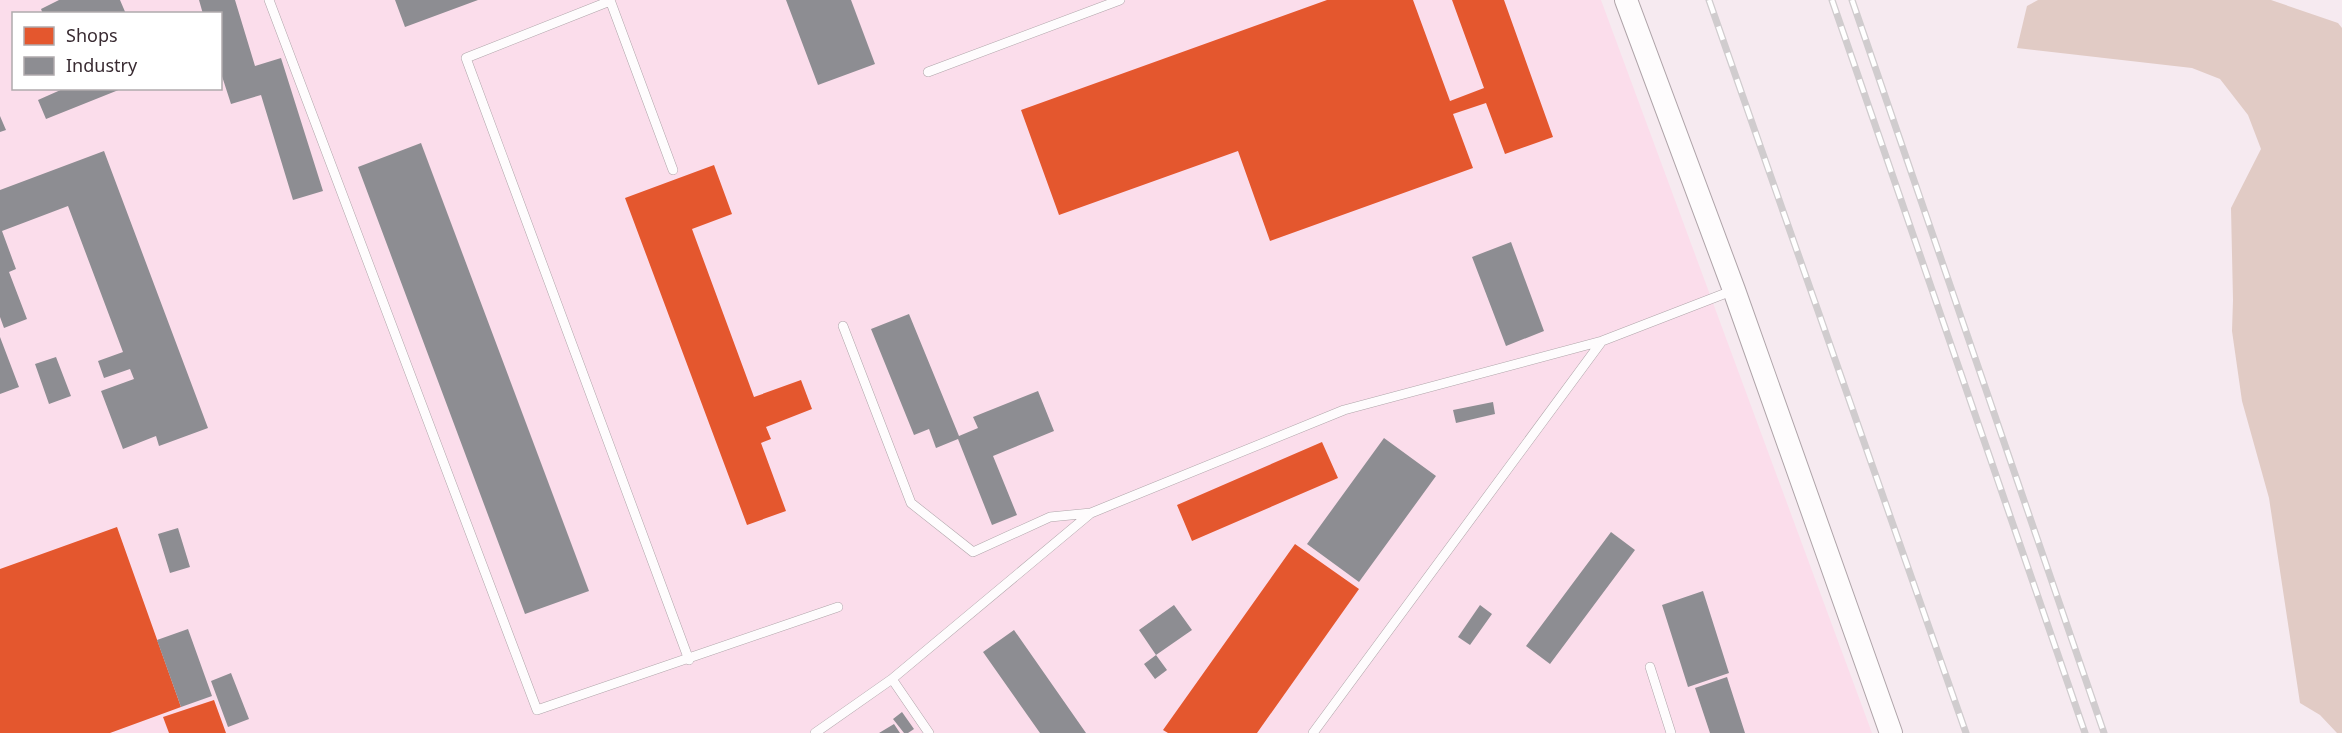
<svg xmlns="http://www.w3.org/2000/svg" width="2342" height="733" font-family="'Noto Sans',sans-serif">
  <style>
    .built { fill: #fbddeb; fill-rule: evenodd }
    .forest { fill: #e1cbc5 }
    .shops { fill: #e4572e }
    .industry { fill: #8d8d92 }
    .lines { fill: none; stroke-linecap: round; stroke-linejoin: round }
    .service-casing { stroke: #afa4a9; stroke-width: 10 }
    .tertiary-casing { stroke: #afa4a9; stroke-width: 24 }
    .service { stroke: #fefcfd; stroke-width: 9 }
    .tertiary { stroke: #fefcfd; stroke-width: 22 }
    .rail-casing { stroke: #d0ccce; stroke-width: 7 }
    .rail { stroke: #fff; stroke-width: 4.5; stroke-dasharray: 14; stroke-linecap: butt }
  </style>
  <rect width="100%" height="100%" fill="#f6eaf0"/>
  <path class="built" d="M0,0H1601L1872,733H0ZM14,14H220V88H14Z"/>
  <path class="forest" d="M2038,0H2271L2338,23L2342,28V733H2337L2320,715L2300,703L2269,498L2242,401L2232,331L2233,300L2231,208L2261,149L2248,115L2220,79L2192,68L2017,48L2027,6Z"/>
  <path class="shops" d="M1327,0H1413L1450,101L1484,88L1452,0H1504L1553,137L1505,154L1486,103L1453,114L1473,168L1270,241L1238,151L1059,215L1021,110Z
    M714,165L732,214L692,229L754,397L801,380L812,409L766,427L771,439L761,443L786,511L747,525L625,198Z
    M1322,442L1338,478L1192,541L1177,505Z
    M117,527L181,707L110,733H0V569Z
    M1295,544L1359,589L1257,733H1168L1163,730Z
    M214,700L226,733H169L163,717Z"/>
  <path class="industry" d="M59,0H120L126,14H43L41,9Z
    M199,0H235L255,66L281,58L323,191L293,200L261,95L231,104L220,70V14H203Z
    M395,0H478L405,27Z
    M786,0H851L875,64L818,85Z
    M65,88H121V89L46,119L38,100Z
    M0,116L6,130L0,132Z
    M421,143L589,591L525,614L358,167Z
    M104,151L208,428L159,446L156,436L123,449L101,391L134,379L130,369L104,378L98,361L123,352L68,206L2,231L16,269L9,272L27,319L4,328L0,317V190Z
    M1511,242L1544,331L1506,346L1472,257Z
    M909,314L959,436L978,428L973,417L1038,391L1054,431L993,456L1017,515L992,525L958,439L936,448L929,429L914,435L871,329Z
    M0,337L19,387L0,394Z
    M56,357L71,396L49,404L35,364Z
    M1493,402L1495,414L1456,423L1453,410Z
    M1384,438L1436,476L1359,582L1307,544Z
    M178,528L190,567L170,573L158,534Z
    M1611,532L1635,550L1550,664L1526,646Z
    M1703,591L1729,673L1688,687L1662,605Z
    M1174,605L1192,630L1156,655L1139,630Z
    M1480,605L1492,614L1470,645L1458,637Z
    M188,629L212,696L181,707L157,640Z
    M1014,630L1086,733H1040L983,652Z
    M1156,655L1167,670L1155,679L1144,664Z
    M231,673L249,719L228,727L211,681Z
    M1727,677L1745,733H1710L1695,688Z
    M902,712L914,729L908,733H904L893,719Z
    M894,724L900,733H879Z"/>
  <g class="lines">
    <defs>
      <path id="service" d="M269,0L537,710L838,607
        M610,0L673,170
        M610,1L466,58L689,660
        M928,72L1120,0
        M843,326L911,503L973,552L1050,517L1091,513
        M1650,667L1671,733
        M892,679L929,733
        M815,733L892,679L1091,513L1344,410L1602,341L1734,290
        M1313,733L1602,341"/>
      <path id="tertiary" d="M1626,0L1734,290L1891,733"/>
    </defs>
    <use href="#service" class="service-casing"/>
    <use href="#tertiary" class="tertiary-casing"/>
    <use href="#service" class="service"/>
    <use href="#tertiary" class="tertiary"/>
    <defs>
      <path id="rail" d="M1709,0L1966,733
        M1832,0L2085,733
        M1852,0L2104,733"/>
    </defs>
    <use href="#rail" class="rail-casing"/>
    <use href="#rail" class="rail"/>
  </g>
  <rect x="12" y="12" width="210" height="78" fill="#ffffff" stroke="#b0aaad" stroke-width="1.5"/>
  <rect x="24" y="27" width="30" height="18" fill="#e4572e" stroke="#b0aaad" stroke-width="1.5"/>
  <text x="66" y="42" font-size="18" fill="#392b32">Shops</text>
  <rect x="24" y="57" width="30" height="18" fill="#8d8d92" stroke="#b0aaad" stroke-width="1.5"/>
  <text x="66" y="72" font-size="18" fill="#392b32">Industry</text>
</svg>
